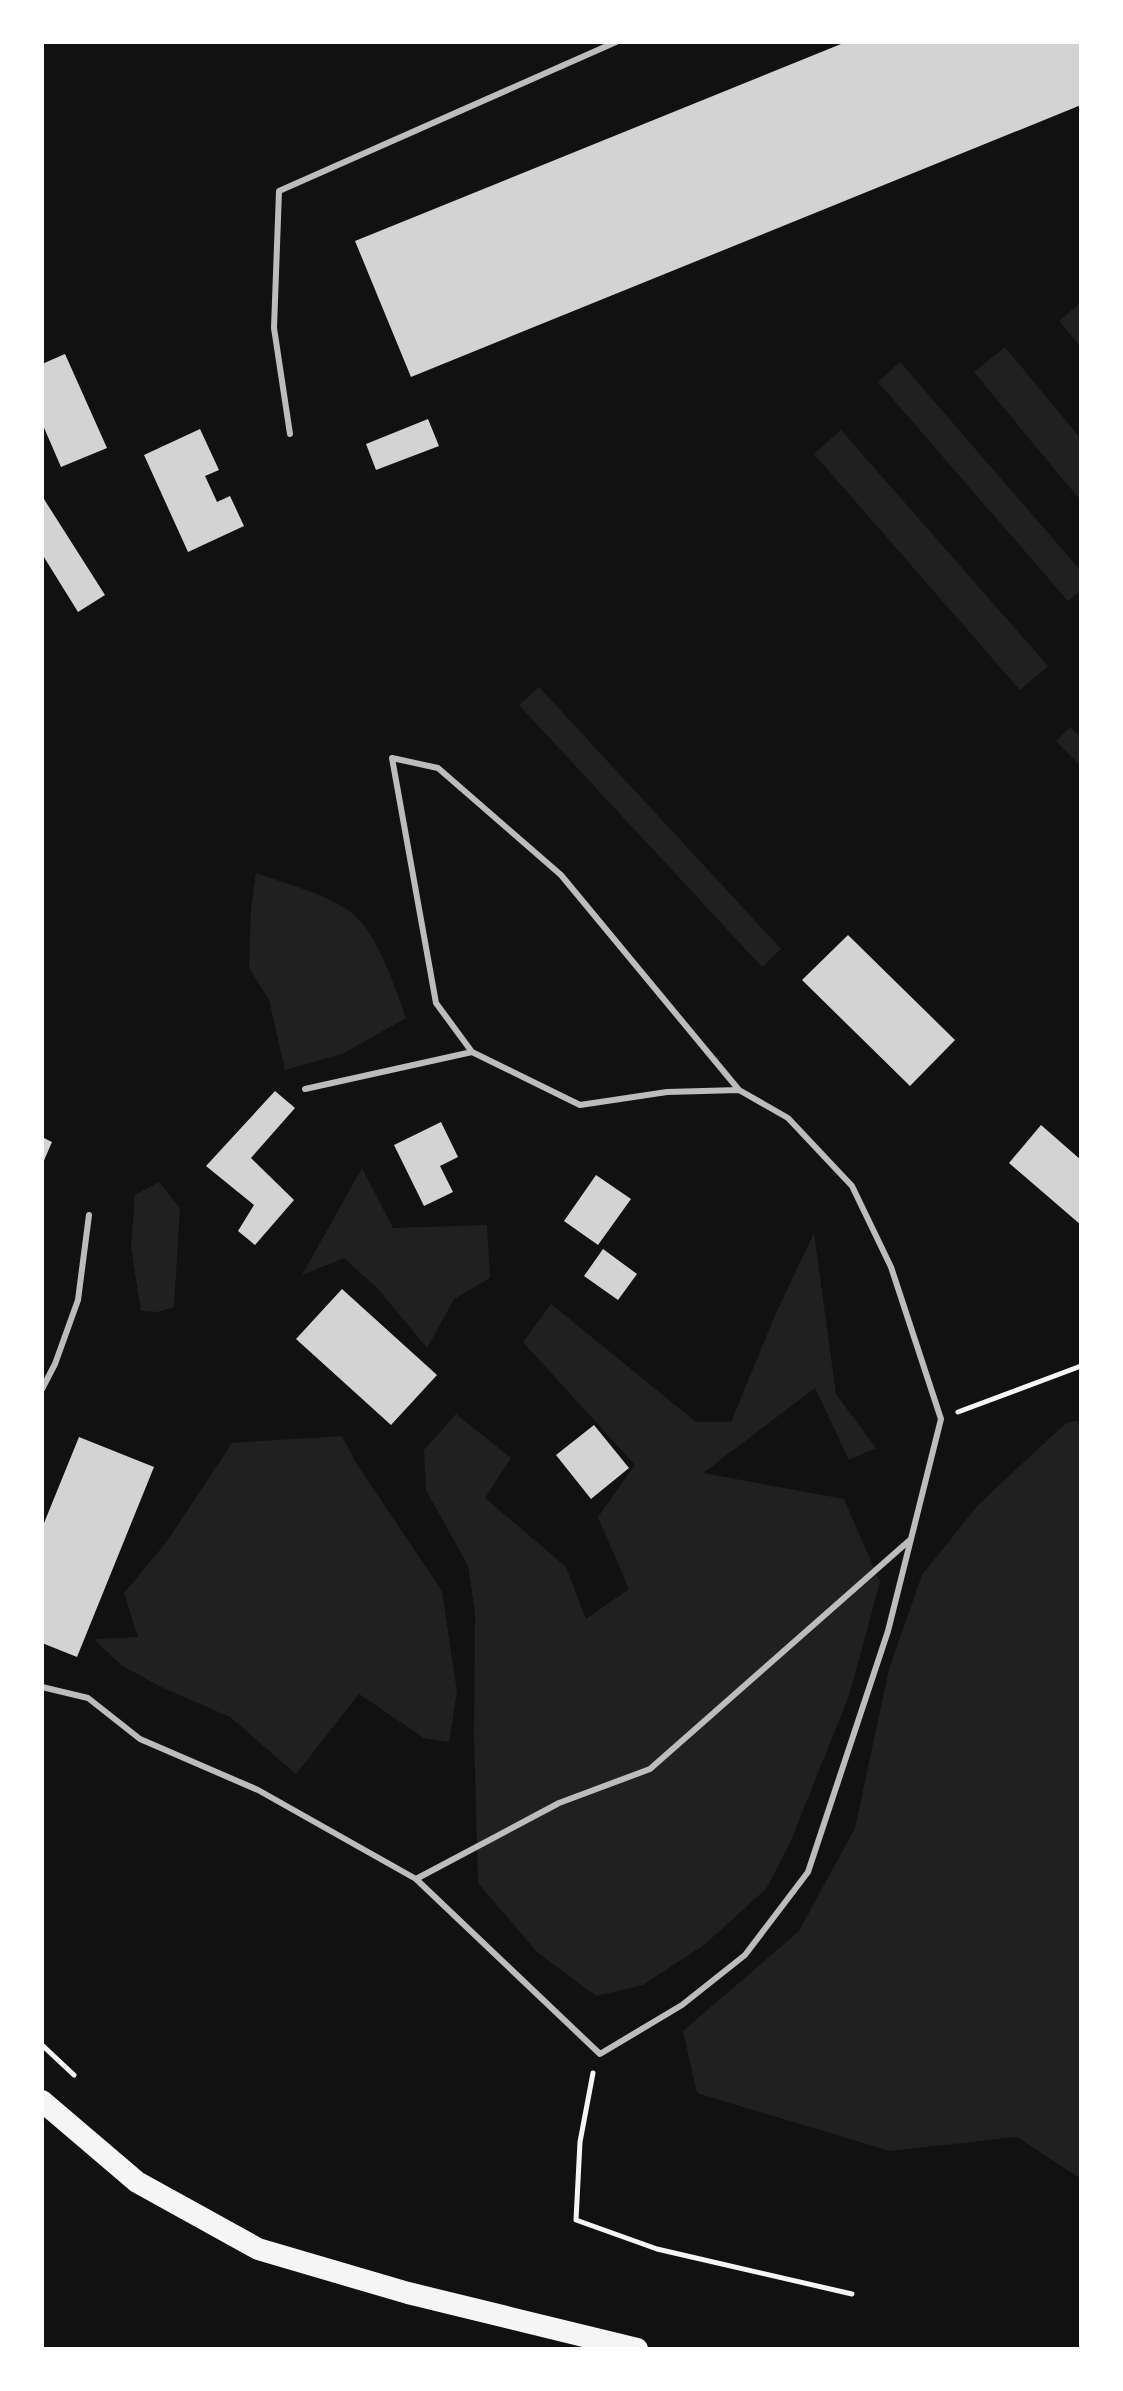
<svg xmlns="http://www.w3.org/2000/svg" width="1123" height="2391" font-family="'Libre Baskerville',serif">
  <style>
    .green { fill: #202020 }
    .building { fill: #d3d3d3 }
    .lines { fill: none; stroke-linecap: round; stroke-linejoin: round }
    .path { stroke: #f5f5f5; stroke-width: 5 }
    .service { stroke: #bcbcbc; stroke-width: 6 }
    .trunk { stroke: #f5f5f5; stroke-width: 22 }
  </style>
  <rect width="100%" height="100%" fill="#111"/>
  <path class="green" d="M1080,303L1081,304V347L1059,321Z
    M1005,347L1081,439V501L974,372Z
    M900,362L1081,571V590L1068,601L878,382Z
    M841,430L1048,666L1020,690L814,454Z
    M539,687L781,949L762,967L519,705Z
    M1070,727L1081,737V766L1056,741Z
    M256,873C286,884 328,894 353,914C378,935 395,987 406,1018L342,1054L285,1070L269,1000L249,968L251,908Z
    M362,1168L393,1228L487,1225L490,1278L454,1299L427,1348L379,1290L344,1258L302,1275Z
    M159,1182L180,1208L174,1307L158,1312L141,1311L131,1247L135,1195Z
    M814,1233L836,1394L876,1448L849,1460L815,1388L703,1473L844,1499L880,1582L849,1696L789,1845L766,1889L704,1945L643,1985L596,1996L537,1952L478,1883L474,1736L475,1612L468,1566L426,1490L424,1450L456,1414L511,1458L485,1498L566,1567L586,1619L629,1589L598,1517L635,1465L523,1342L551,1304L696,1422H731L776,1313Z
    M1081,1420V2179L1017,2137L890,2151L697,2093L683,2031L799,1931L855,1828L889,1669L922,1575L978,1505L1066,1423Z
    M342,1436L356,1463L442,1591L457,1692L449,1742L424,1738L359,1694L296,1774L230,1717L159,1686L121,1665L94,1639L138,1637L124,1593L165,1544L232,1443Z"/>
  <path class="building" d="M846,42H1081V105L411,377L355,241Z
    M65,354L107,448L61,467L42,423V364Z
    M428,419L439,446L376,470L366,444Z
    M200,429L219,470L205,476L217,502L230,496L244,526L188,552L144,455Z
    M42,496L105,595L78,612L42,554Z
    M848,935L955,1040L910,1086L802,980Z
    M275,1091L295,1108L251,1158L294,1200L255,1245L238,1231L254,1205L206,1166Z
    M441,1122L458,1157L440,1166L453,1192L424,1206L394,1145Z
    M1041,1125L1081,1160V1225L1009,1163Z
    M42,1137L52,1142L42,1165Z
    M596,1175L631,1199L598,1245L564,1221Z
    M603,1249L637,1274L618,1300L584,1276Z
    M342,1289L437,1375L391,1425L296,1339Z
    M594,1425L629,1468L591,1499L556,1455Z
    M79,1437L154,1467L77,1657L42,1643V1528Z"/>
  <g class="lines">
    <path class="path" d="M958,1412L1081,1366
      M42,2045L74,2075
      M593,2073L580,2142L576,2220L657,2249L852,2294"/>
    <path class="service" d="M290,434L274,328L279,191L616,42
      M305,1089L472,1052
      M42,1389L55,1364L78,1300L89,1215
      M42,1687L88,1698L140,1739L258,1790L416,1879L600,2054L682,2005L745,1955L808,1872L888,1631L941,1419L891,1267L852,1186L788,1118L739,1090L561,875L438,768L392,758L436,1003L472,1052L580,1105L667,1092L739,1090
      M416,1879L559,1803L650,1769L911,1539"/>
    <path class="trunk" d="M42,2101L137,2182L258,2249L408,2293L637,2349"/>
  </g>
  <rect width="1123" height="2391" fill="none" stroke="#ffffff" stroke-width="88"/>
</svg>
